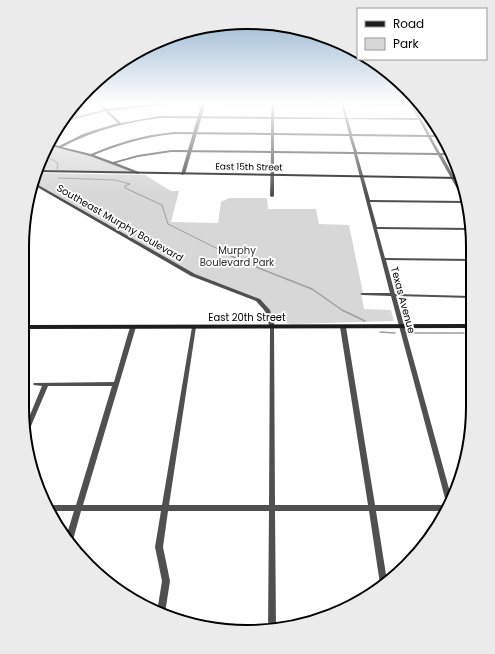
<svg xmlns="http://www.w3.org/2000/svg" width="495" height="654" font-family="Poppins,sans-serif">
  <style>
    .green { fill: #d7d7d7 }
    .lines { fill: none; stroke-linecap: round; stroke-linejoin: round }
    .stream-far1 { stroke: #9e9e9e; stroke-width: 1 }
    .stream { stroke: #9e9e9e; stroke-width: 1.5 }
    .minor { fill: #505050; fill-rule: evenodd }
    .tertiary { fill: #505050; fill-rule: evenodd }
    .secondary { fill: #1d1d1d; fill-rule: evenodd }
    .labels { text-anchor: middle; dominant-baseline: central; stroke-width: 3.5; stroke-linejoin: round; paint-order: stroke }
    .far-street-label { font-size: 9px; fill: #000; stroke: #fff }
    .street-label { font-size: 10px; fill: #000; stroke: #fff }
    .park-label { font-size: 10px; fill: #2e2e2e; stroke: #fff }
    .rim { fill: none; stroke: #000; stroke-width: 2 }
  </style>
  <rect width="100%" height="100%" fill="#fff"/>
  <path class="green" d="M52,145L91,155L138,173L39,170Z
    M38,173L145,175L171,191H179L171,222L218,223L221,202L229,198H267L268,209H316L319,224L349,225L363,293H361L364,309L391,310L394,321L292,324C270,321 272,307 255,297L192,273L33,182Z"/>
  <g class="lines">
    <path class="stream-far1" d="M46,156L58,163L57,169
      M58,178L115,180L130,184L125,186V188L162,205L168,224L220,250"/>
    <path class="stream" d="M218,249L243,262L312,289L342,310L365,321
      M380,332L395,333
      M407,333H464"/>
    <path class="minor" d="M96,102H99L107,109L172,102L272,103L273,102L274,103L341,104V102H343L344,104H410V103L411,102L413,104H417L418,105L414,106L430,135H442L443,137H431L440,153H451L452,155H442L465,197L468,206H467L465,203L370,202L377,227L471,228V230L377,229L385,258L471,259V261L386,260L395,294L471,296V298L396,296L451,496L448,504L446,502L391,296L362,295L360,294L362,293H390L354,154L274,153V196L272,197L270,196L271,153L171,152L138,157L116,163L139,172L140,173L138,174L90,156L51,146L52,144L59,146L83,134L95,130L118,123L105,111L63,122L64,120L104,110ZM172,104L272,105L271,117L160,116L121,123L108,111ZM274,105H342L345,118L274,117ZM344,105L411,106L418,118H347ZM160,118L271,119V133L174,132L151,135L130,140L111,146L91,154L62,147C96,130 123,123 160,118ZM274,119H345L349,134L274,133ZM348,119L419,120L427,135L352,134ZM174,134L271,135V151L171,150L138,155L113,162L94,155C121,144 145,137 174,134ZM274,135L349,136L354,152L274,151ZM352,136L428,137L437,153L357,152ZM357,154L438,155L464,201L370,200Z
      M26,287H30V288L24,299H22V294Z
      M133,325L136,327L83,505H162L192,327L194,325L196,327L169,505H269L270,327L272,325L274,327L275,505H368L340,327L343,325L346,327L375,505H447L446,511H376L387,581L381,587L380,584L369,511H275L276,629L268,630L269,511H168L163,547L170,581L165,613L164,614L157,612L162,581L155,547L161,511H81L73,540L71,542L66,537L74,511H49L46,505H76L112,386H48L28,433L26,435L25,427L42,386L34,385L33,384L34,383L114,382L130,327Z
      M464,325H468C471,330 471,334 471,340L468,338L464,326Z"/>
    <path class="tertiary" d="M202,102H206L185,174L182,175L181,174Z
      M33,182L195,274L260,299L270,310L275,327L274,328H270L264,310L256,301L191,276L32,184Z"/>
    <path class="secondary" d="M39,170L460,177L461,179L38,172Z
      M471,324V328L22,329V325Z"/>
  </g>
  <linearGradient id="sky" x2="0" y2="1"><stop stop-color="#8aabca"/><stop offset="0.53" stop-color="#fff"/><stop offset="1" stop-color="#fff" stop-opacity="0"/></linearGradient>
  <rect width="495" height="194" fill="url(#sky)"/>
  <g class="labels">
    <g class="far-street-label">
      <text transform="translate(249 167) rotate(1)">East 15th Street</text>
    </g>
    <g class="street-label">
      <text transform="translate(120 223) rotate(30)">Southeast Murphy Boulevard</text>
      <text transform="translate(403 300) rotate(75)">Texas Avenue</text>
      <text x="247" y="317">East 20th Street</text>
    </g>
    <g class="park-label">
      <text x="237" y="250">Murphy<tspan x="237" dy="12">Boulevard Park</tspan></text>
    </g>
  </g>
  <path d="M0 0H495V654H0ZM247 29H248A218 218 0 0 1 466 247V407A218 218 0 0 1 248 625H247A218 218 0 0 1 29 407V247A218 218 0 0 1 247 29Z" fill="#ebebeb" fill-rule="evenodd"/>
  <path class="rim" d="M247 29H248A218 218 0 0 1 466 247V407A218 218 0 0 1 248 625H247A218 218 0 0 1 29 407V247A218 218 0 0 1 247 29Z"/>
  <rect x="357" y="8" width="130" height="52" fill="#ffffff" stroke="#999999"/>
  <rect x="365" y="21" width="20" height="6" fill="#1d1d1d" stroke="#999999"/>
  <text x="393" y="28" font-size="12" fill="#000000">Road</text>
  <rect x="365" y="38" width="20" height="12" fill="#d7d7d7" stroke="#999999"/>
  <text x="393" y="48" font-size="12" fill="#000000">Park</text>
</svg>
